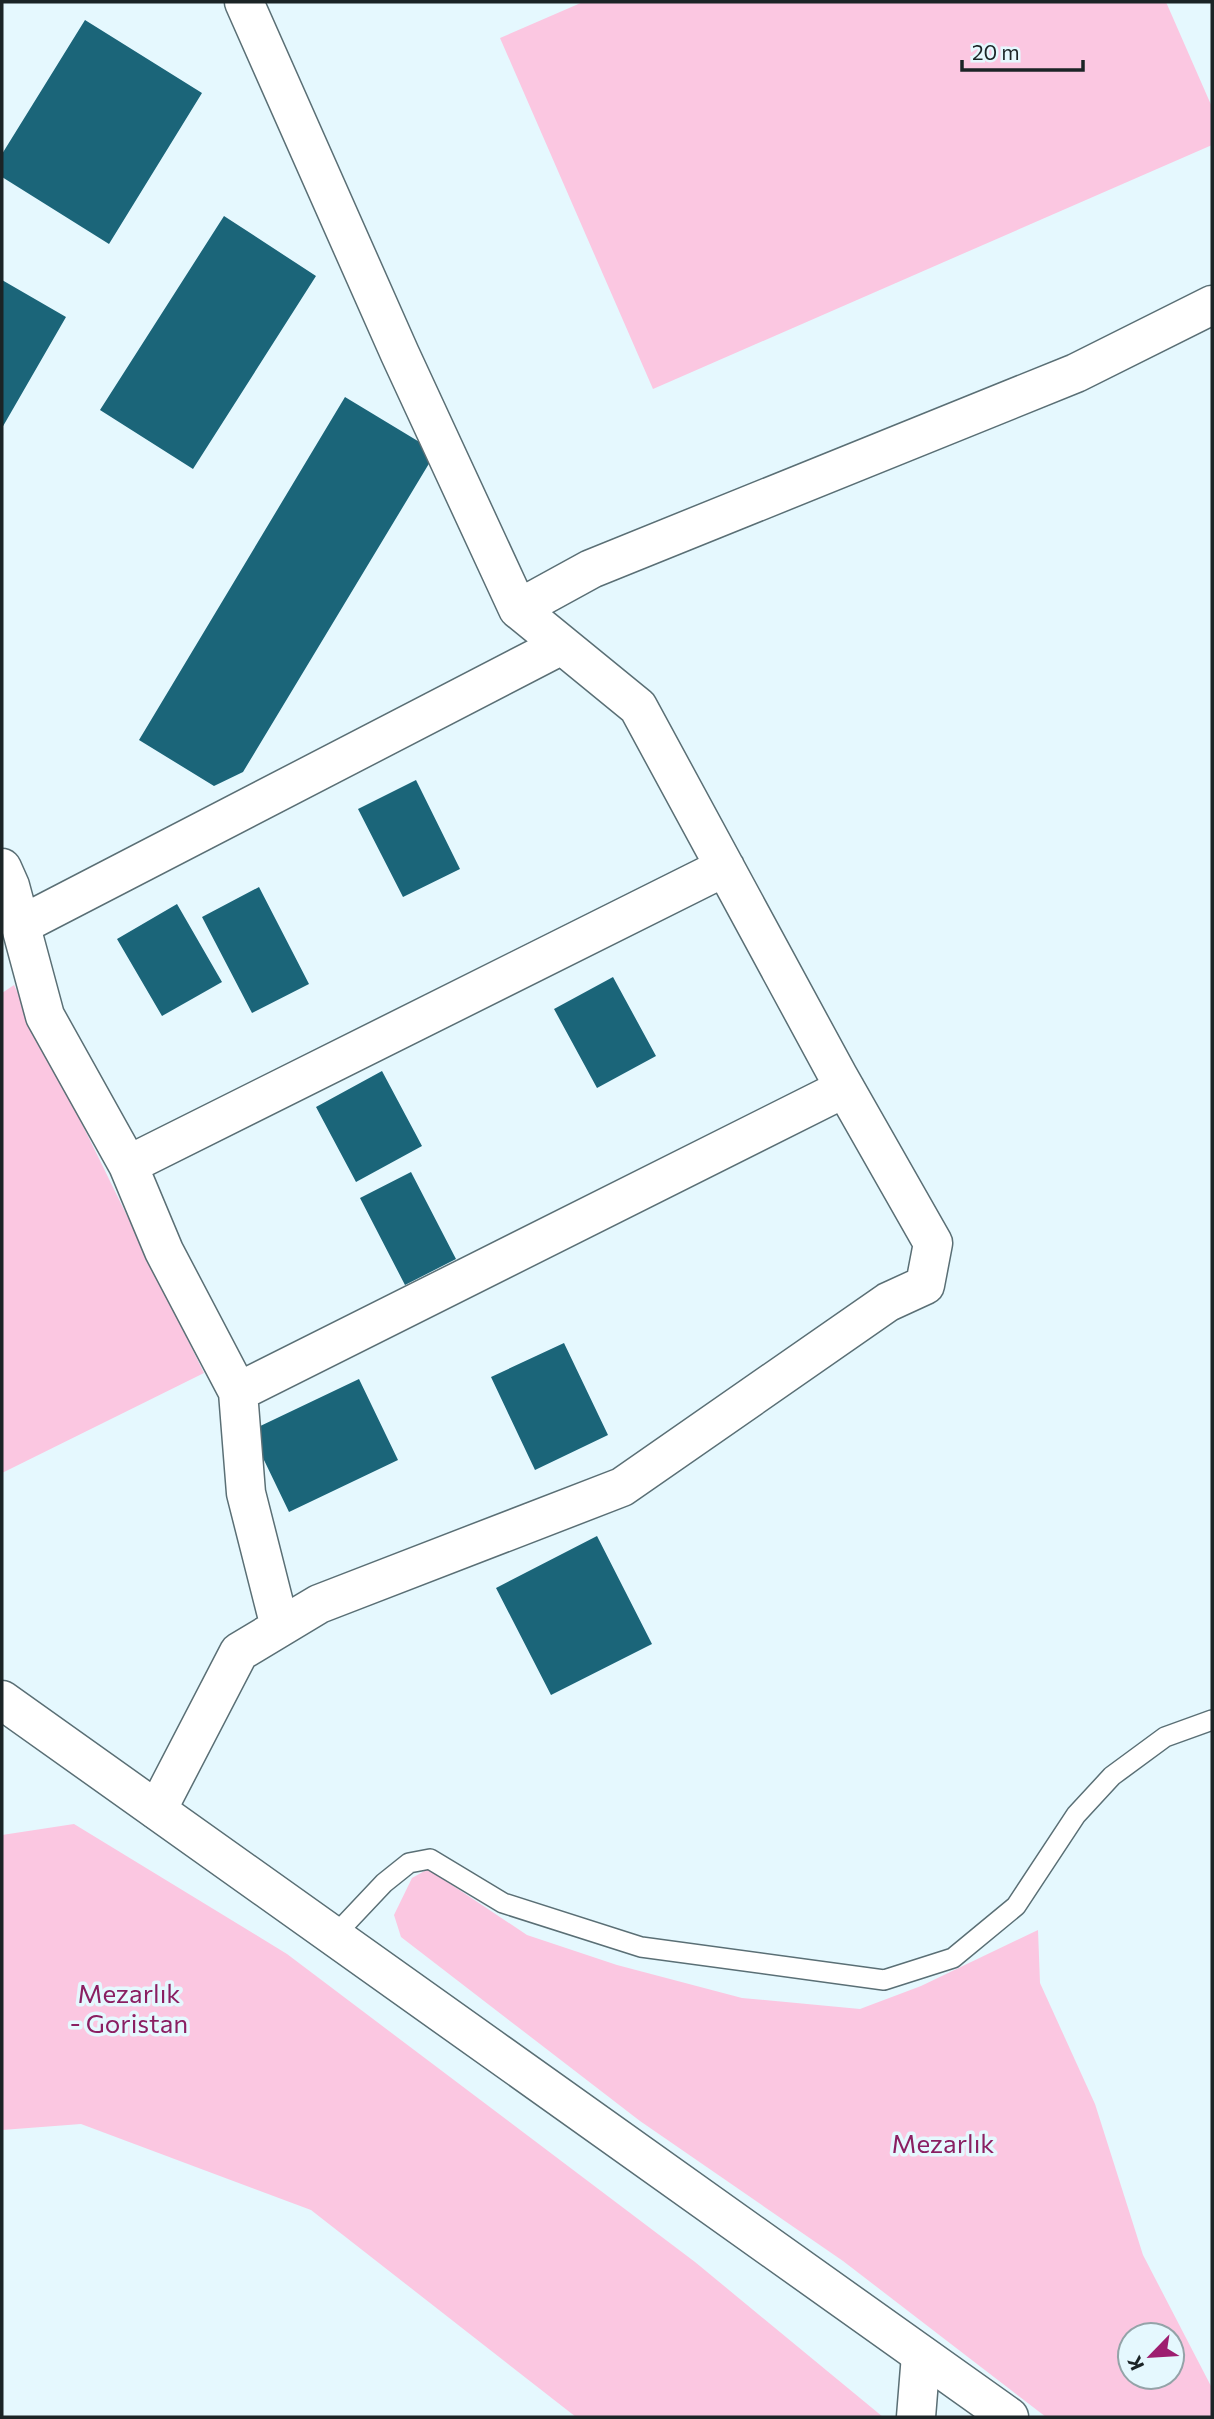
<svg xmlns="http://www.w3.org/2000/svg" width="1214" height="2419" font-family="Commissioner,sans-serif">
  <style>
    .green { fill: #fbc7e1; fill-rule: evenodd }
    .building { fill: #1b6579 }
    .lines { fill: none; stroke-linecap: round; stroke-linejoin: round }
    .service-casing { stroke: #5a6f75; stroke-width: 22 }
    .minor-casing { stroke: #5a6f75; stroke-width: 41 }
    .tertiary-casing { stroke: #5a6f75; stroke-width: 41 }
    .service { stroke: #fff; stroke-width: 19 }
    .minor { stroke: #fff; stroke-width: 38 }
    .tertiary { stroke: #fff; stroke-width: 38 }
    .labels { text-anchor: middle; dominant-baseline: central; stroke-width: 7; stroke-linejoin: round; paint-order: stroke }
    .park-label { font-size: 26px; fill: #8a1f62; stroke: #e5f8fe }
  </style>
  <rect width="100%" height="100%" fill="#e5f8fe"/>
  <path class="green" d="M583,2H1166L1212,107V145L653,389L500,38Z
    M14,985L204,1373L2,1473V993Z
    M74,1824L287,1954L695,2262L883,2417H576L311,2210L81,2124L2,2130V1835Z
    M428,1869L527,1935L617,1965L742,1998L860,2009L921,1986L1038,1930L1040,1983L1095,2104L1143,2255L1212,2388V2417H1046L843,2261L640,2121L401,1937L394,1915L412,1878ZM1130,2335H1172V2377H1130Z"/>
  <path class="building" d="M85,20L202,93L109,244L2,177V154Z
    M224,216L316,276L193,469L100,410Z
    M2,280L66,317L2,428Z
    M345,397L436,452L243,772L214,786L139,740Z
    M416,780L460,869L403,897L358,809Z
    M259,887L309,984L252,1013L202,917Z
    M177,904L222,982L162,1016L117,939Z
    M613,977L656,1056L597,1088L554,1009Z
    M382,1071L422,1146L356,1182L316,1107Z
    M411,1172L456,1259L405,1285L360,1198Z
    M564,1343L608,1435L535,1470L491,1377Z
    M359,1379L398,1460L289,1512L250,1431Z
    M597,1536L652,1644L551,1695L496,1588Z"/>
  <g class="lines">
    <defs>
      <path id="service" d="M334,1936L384,1883L409,1863L430,1859L503,1903L641,1947L884,1980L953,1958L1016,1906L1076,1815L1112,1776L1165,1737L1212,1720"/>
      <path id="minor" d="M518,609L591,569L1076,373L1212,305
        M2,868L10,886L45,1016L128,1165L164,1251L238,1392L246,1493L280,1627
        M21,925L562,645
        M128,1165L725,867
        M238,1392L845,1088
        M157,1810L239,1652L319,1604L622,1487L888,1302L925,1285L933,1243L838,1076L638,707L518,609L400,354L244,2
        M916,2417L921,2355"/>
      <path id="tertiary" d="M2,1700L1009,2417"/>
    </defs>
    <use href="#service" class="service-casing"/>
    <use href="#minor" class="minor-casing"/>
    <use href="#tertiary" class="tertiary-casing"/>
    <use href="#service" class="service"/>
    <use href="#minor" class="minor"/>
    <use href="#tertiary" class="tertiary"/>
  </g>
  <g class="labels">
    <g class="park-label">
      <text x="129" y="1992">Mezarlık<tspan x="129" dy="30">- Goristan</tspan></text>
      <text x="943" y="2142">Mezarlık</text>
    </g>
  </g>
  <rect width="1214" height="2419" fill="none" stroke="#1b2426" stroke-width="7"/>
  <g transform="translate(1151 2356) rotate(245)"><circle r="33" fill="#e5f8fe" stroke="#94a3a8" stroke-width="2"/>
  <path d="M0-5L12 26L0 18L-12 26Z" fill="#9e1e70"/>
  <text y="-10" font-size="19" font-weight="bold" text-anchor="middle" fill="#1b2426">K</text>
  </g>
  <path d="M962 60v10h121v-10" fill="none" stroke="#1b2426" stroke-width="3.5"/>
  <text x="972" y="60" font-size="21" fill="#1b2426" stroke="#e5f8fe" stroke-width="5" paint-order="stroke">20 m</text>
</svg>
